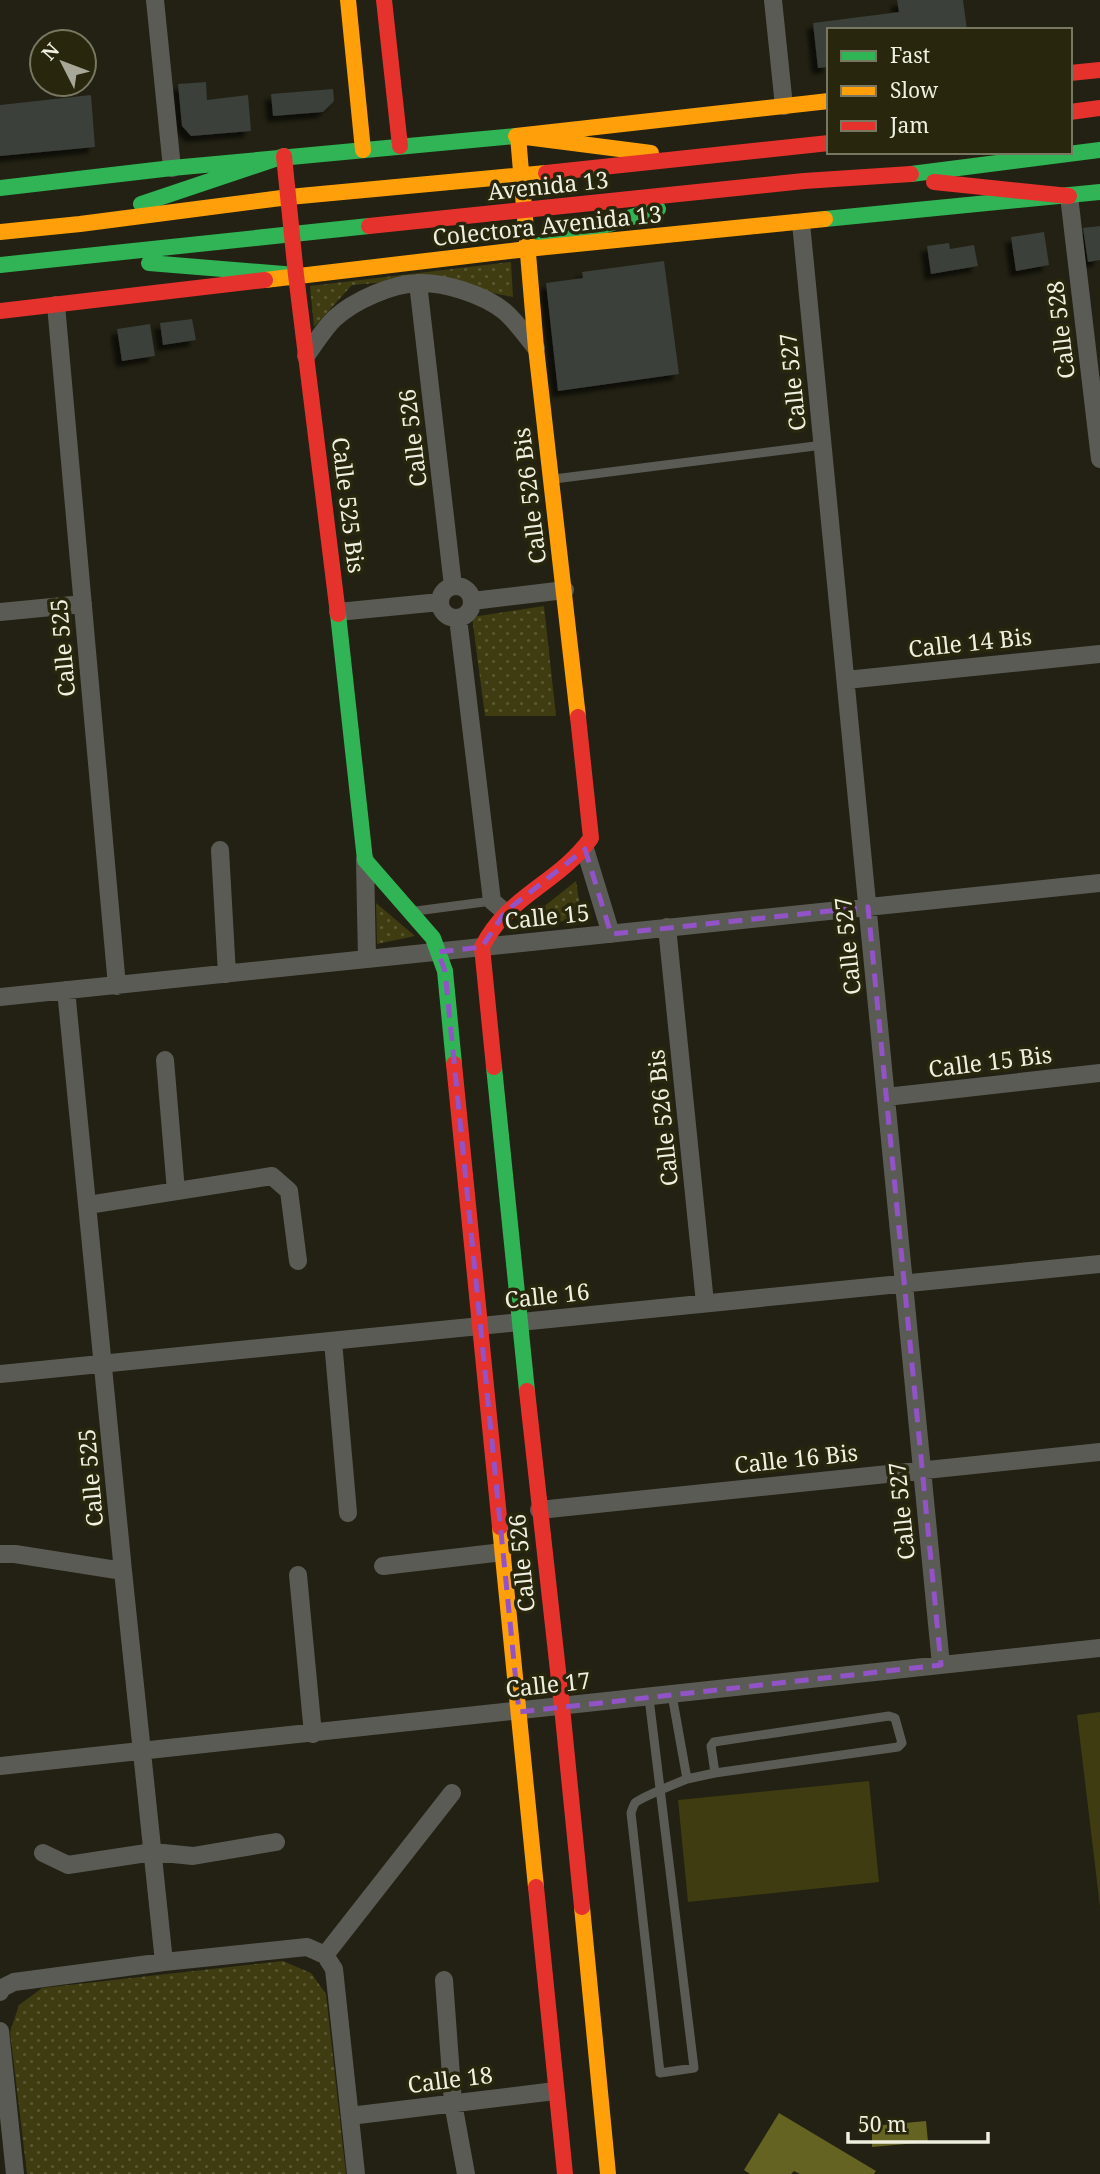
<svg xmlns="http://www.w3.org/2000/svg" width="1100" height="2174" font-family="'Noto Serif',serif">
  <style>
    .green { fill: url(#green-dots) }
    .pitch { fill: #3e3c10 }
    .water { fill: #656321 }
    .building { fill: #3a3f3a; filter: url(#shadow) }
    .lines { fill: none; stroke-linecap: round; stroke-linejoin: round }
    .lane { stroke: #5b5b55; stroke-width: 9 }
    .street { stroke: #5b5b55; stroke-width: 18 }
    .fast { stroke: #30b455; stroke-width: 16 }
    .slow { stroke: #ff9f0a; stroke-width: 16 }
    .jam { stroke: #e5322d; stroke-width: 16 }
    .marked { fill: none; stroke: #9253c6; stroke-width: 5; stroke-dasharray: 14 9; stroke-linejoin: round }
    .labels { text-anchor: middle; dominant-baseline: central; stroke-width: 7; stroke-linejoin: round; paint-order: stroke }
    .street-label { font-size: 23px; fill: #eff0e0; stroke: #28270d }
  </style>
  <defs>
    <pattern id="green-dots" width="8" height="8" patternUnits="userSpaceOnUse" patternTransform="scale(1.75)"><rect width="8" height="8" fill="#3e3c10"/><path d="M2 2h.1M6 6h.1" fill="none" stroke="#5a5832" stroke-width="1.8" stroke-linecap="round"/></pattern>
    <filter id="shadow"><feDropShadow dx="-6" dy="6" stdDeviation="2" flood-color="#0009"/></filter>
  </defs>
  <rect width="100%" height="100%" fill="#222113"/>
  <path class="green" d="M511,262L513,297L423,279L352,285L314,327L310,286Z
    M544,606L556,716H485L472,617Z
    M576,881L582,920L522,924Z
    M376,903L415,936L377,944Z
    M283,1961L311,1973L326,1994L346,2174H27L10,2032L19,2005L42,1988Z"/>
  <path class="pitch" d="M1100,1712V1907L1077,1715Z
    M869,1781L879,1882L688,1902L678,1800Z"/>
  <path class="water" d="M779,2113L876,2171L874,2174H800L794,2171L791,2174H750L744,2170Z
    M926,2121L928,2142L872,2147V2126Z"/>
  <path class="building" d="M897,0H963L967,30H829V67L818,68L813,23L899,12Z
    M206,82L207,100L248,95L251,131L191,136L182,126L178,84Z
    M333,89L334,101L323,112L273,116L271,94Z
    M91,95L95,147L0,156V105Z
    M1100,226V260L1088,262L1083,228Z
    M1044,232L1049,265L1016,271L1011,237Z
    M949,243L950,249L974,245L978,266L931,274L927,246Z
    M664,261L679,374L558,391L546,283L583,278L582,272Z
    M192,319L196,340L163,345L160,323Z
    M150,324L155,356L122,361L117,329Z"/>
  <g class="lines">
    <path class="lane" d="M554,479L823,445
      M416,911L492,901
      M649,1698L694,2068L660,2073L631,1813C632,1810 633,1806 635,1803C640,1798 677,1783 687,1779L672,1695
      M687,1779L715,1773L898,1747L902,1743L895,1718L889,1716L714,1742L711,1746L715,1773"/>
    <path class="street" d="M155,0L172,168
      M773,0L784,106
      M1069,196L1100,459
      M801,223L941,1665
      M418,283L453,586
      M56,305L117,986
      M306,356C315,344 324,328 335,318C355,300 392,284 418,283C445,282 484,295 504,311C516,321 526,336 536,348
      M440 602a16 16 0 1 1 32 0a16 16 0 1 1-32 0Z
      M472,601L565,590
      M0,612L83,604
      M338,612L440,602
      M458,618L492,901L505,912
      M846,680L1100,654
      M585,849L611,934
      M220,850L227,974
      M365,860L367,959
      M667,927L705,1303
      M66,990L123,1571L164,1962
      M0,997L1100,883
      M165,1060L176,1191
      M886,1097L1100,1073
      M88,1205L272,1176L289,1191L298,1261
      M333,1341L348,1513
      M0,1374L1100,1264
      M539,1510L1100,1452
      M0,1554H15L123,1571
      M383,1566L503,1552
      M298,1575L313,1734
      M0,1766L1100,1648
      M43,1853L68,1865L153,1852L193,1856L276,1842
      M325,1955L452,1793
      M444,1980L453,2103L466,2174
      M0,1992L2,1988L14,1982L164,1962L307,1947L325,1955L334,1969L356,2174
      M0,2031L15,2174
      M350,2116L555,2091"/>
    <path class="fast" d="M911,174L1100,150
      M0,188L172,168L516,136
      M141,204L284,156
      M825,219L1100,192
      M527,249L658,209
      M149,263L296,275
      M0,265L369,226
      M338,614L365,860L433,938L445,971L454,1064
      M494,1067L527,1391"/>
    <path class="slow" d="M348,0L363,150
      M516,136L829,101
      M518,136L536,348L578,717
      M518,136L651,153
      M0,232L80,224L289,197L546,173
      M265,280L527,249L825,219
      M500,1527L536,1887
      M582,1907L608,2174"/>
    <path class="jam" d="M384,0L400,146
      M1070,73L1100,70
      M1070,112L1100,108
      M284,156L296,275L338,614
      M546,173L829,143
      M934,182L1069,196
      M369,226L804,181L911,174
      M0,311L265,280
      M454,1064L500,1527
      M494,1067L482,947C508,895 558,884 591,838L578,717
      M527,1391L562,1707L582,1907
      M536,1887L565,2174"/>
  </g>
  <path class="marked" d="M585,849L611,934L868,907L941,1665L519,1712L445,971L438,952L482,947L505,912Z"/>
  <g class="labels">
    <g class="street-label">
      <text transform="translate(548 185) rotate(-6)">Avenida 13</text>
      <text transform="translate(547 225) rotate(-6)">Colectora Avenida 13</text>
      <text transform="translate(1060 330) rotate(-97)">Calle 528</text>
      <text transform="translate(792 382) rotate(-96)">Calle 527</text>
      <text transform="translate(412 438) rotate(-97)">Calle 526</text>
      <text transform="translate(529 496) rotate(-97)">Calle 526 Bis</text>
      <text transform="translate(349 505) rotate(83)">Calle 525 Bis</text>
      <text transform="translate(970 642) rotate(-6)">Calle 14 Bis</text>
      <text transform="translate(62 648) rotate(-95)">Calle 525</text>
      <text transform="translate(547 916) rotate(-6)">Calle 15</text>
      <text transform="translate(847 946) rotate(-96)">Calle 527</text>
      <text transform="translate(990 1061) rotate(-7)">Calle 15 Bis</text>
      <text transform="translate(662 1118) rotate(-96)">Calle 526 Bis</text>
      <text transform="translate(547 1295) rotate(-6)">Calle 16</text>
      <text transform="translate(796 1458) rotate(-6)">Calle 16 Bis</text>
      <text transform="translate(90 1478) rotate(-95)">Calle 525</text>
      <text transform="translate(901 1511) rotate(-96)">Calle 527</text>
      <text transform="translate(521 1563) rotate(-96)">Calle 526</text>
      <text transform="translate(548 1684) rotate(-6)">Calle 17</text>
      <text transform="translate(450 2079) rotate(-7)">Calle 18</text>
    </g>
  </g>
  <rect x="827" y="28" width="245" height="126" fill="#28270d" stroke="#787761" stroke-width="2"/>
  <rect x="841" y="51" width="35" height="10" fill="#30b455" stroke="#787761" stroke-width="2"/>
  <text x="890" y="63" font-size="21" fill="#eff0e0">Fast</text>
  <rect x="841" y="86" width="35" height="10" fill="#ff9f0a" stroke="#787761" stroke-width="2"/>
  <text x="890" y="98" font-size="21" fill="#eff0e0">Slow</text>
  <rect x="841" y="121" width="35" height="10" fill="#e5322d" stroke="#787761" stroke-width="2"/>
  <text x="890" y="133" font-size="21" fill="#eff0e0">Jam</text>
  <g transform="translate(63 63) rotate(312)"><circle r="33" fill="#28270d" stroke="#787761" stroke-width="2"/>
  <path d="M0-5L12 26L0 18L-12 26Z" fill="#a7a898"/>
  <text y="-10" font-size="19" font-weight="bold" text-anchor="middle" fill="#eff0e0">N</text>
  </g>
  <path d="M848 2132v10h140v-10" fill="none" stroke="#eff0e0" stroke-width="3.5"/>
  <text x="858" y="2132" font-size="21" fill="#eff0e0" stroke="#28270d" stroke-width="5" paint-order="stroke">50 m</text>
</svg>
